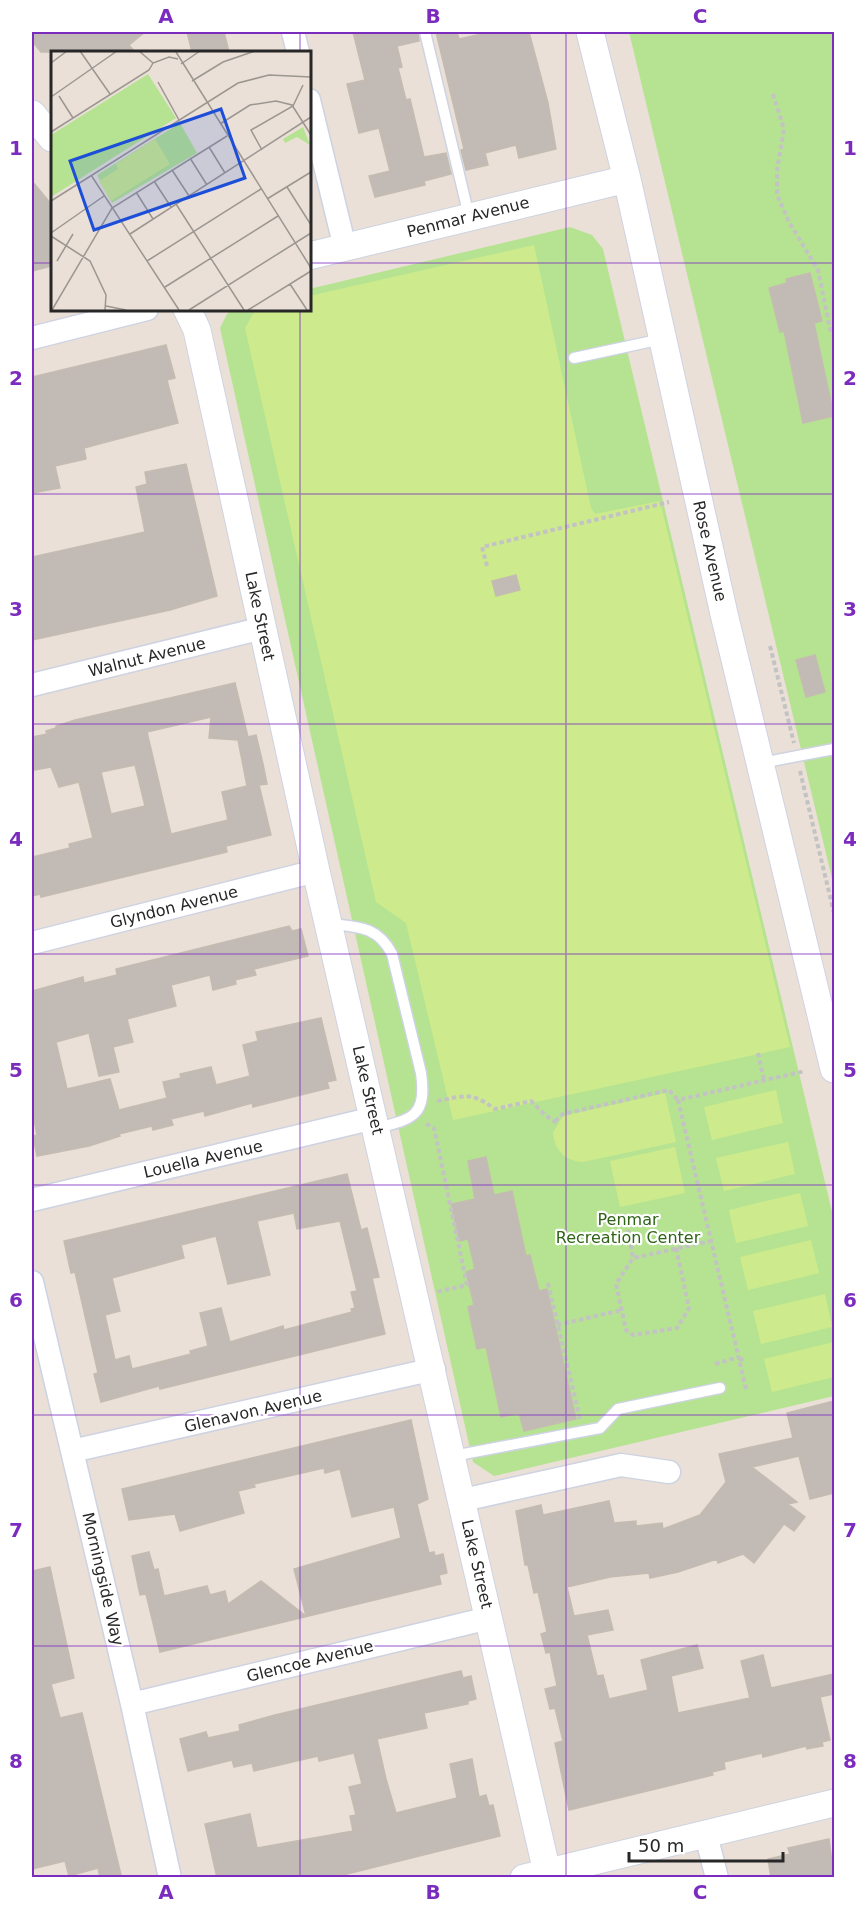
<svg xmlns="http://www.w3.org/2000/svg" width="866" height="1909" font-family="'DejaVu Sans',sans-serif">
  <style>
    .green { fill: #b6e391 }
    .pitch { fill: #cdeb8c }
    .building { fill: #c2bab4; stroke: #c5bcb1; stroke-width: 1.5; fill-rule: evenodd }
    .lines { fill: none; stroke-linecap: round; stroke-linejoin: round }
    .service-casing { stroke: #cdd3e1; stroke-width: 13 }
    .minor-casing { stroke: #cdd3e1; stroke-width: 25 }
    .tertiary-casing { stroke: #cdd3e1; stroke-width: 29 }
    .path { stroke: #c3c3c3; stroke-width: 4; stroke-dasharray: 4.5 3; stroke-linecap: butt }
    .service { stroke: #fff; stroke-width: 10 }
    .minor { stroke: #fff; stroke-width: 22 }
    .tertiary { stroke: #fff; stroke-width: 27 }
    .grid { fill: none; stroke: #7b2cbf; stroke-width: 1.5; stroke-opacity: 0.55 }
    .labels { text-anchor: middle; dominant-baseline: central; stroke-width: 4.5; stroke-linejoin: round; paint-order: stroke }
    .street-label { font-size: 16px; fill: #272727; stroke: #fff }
    .park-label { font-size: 16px; fill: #2f6417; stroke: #fff }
    .inset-road { fill: none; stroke: #9c9691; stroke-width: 1.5 }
    .view { fill: #1d4ed8; fill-opacity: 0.15; stroke: #1d4ed8; stroke-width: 3 }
    .inset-edge { fill: none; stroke: #272727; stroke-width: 3 }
    .neatline { fill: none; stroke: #7b2cbf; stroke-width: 2 }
    .grid-label { font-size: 20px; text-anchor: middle; font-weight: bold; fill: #7b2cbf }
  </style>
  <rect width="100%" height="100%" fill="#eae0d7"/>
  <path class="green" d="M629,32H834V887Z
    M570,227L592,235L603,249L834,1220V1396L494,1476L473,1462L220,328L227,314L233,309H309V289Z"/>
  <path class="pitch" d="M534,245L591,508L595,514L660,501L790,1047L453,1120L406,923L376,902L245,328L256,309H309V296Z
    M776,1090L783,1123L712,1140L704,1107Z
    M665,1093L676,1142L583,1162C565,1161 555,1151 553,1133L563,1116Z
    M788,1142L795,1174L724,1191L716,1158Z
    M675,1147L685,1193L620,1207L610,1161Z
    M800,1193L808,1226L736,1243L729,1210Z
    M811,1240L819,1273L748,1290L740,1257Z
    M825,1294L832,1327L761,1344L753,1311Z
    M834,1342V1377L772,1392L764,1359Z"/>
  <path class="building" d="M32,32H145L129,45L135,52H41L32,41Z
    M187,32H224L229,52H192Z
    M353,32H418L419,41L397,46L402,67L398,68L406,100L410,99L424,157L446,153L451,174L424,181L425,185L375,197L369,176L390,171L379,128L359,133L347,84L365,80Z
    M436,32H457L459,39L490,32H529L548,103L556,149L519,158L516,145L485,153L488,165L466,170L461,150L464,149Z
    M32,181L52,205V266L32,271Z
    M810,273L822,321L814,323L834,416L803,423L784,331L780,332L769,288L787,283L786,279Z
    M166,345L175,378L167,380L178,423L84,448L86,459L55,466L60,488L32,493V377Z
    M186,464L217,596L170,610L32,640V557L145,532L136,487L147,484L145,472Z
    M516,575L520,590L496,596L492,581Z
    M815,655L825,692L806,697L796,660Z
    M235,683L248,737L256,735L263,764L267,784L259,785L271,835L226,846L227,852L41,897L40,894L32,896V857L70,848L69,844L93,838L79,782L59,787L51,767L34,770L32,737L47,734L46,731L56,728V726L75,720ZM211,717L209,738L238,740L247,786L222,792L228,820L171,834L147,732ZM135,765L145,806L111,814L101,772Z
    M289,926L292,931L301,929L308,956L254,969L256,975L235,980L236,984L213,990L210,975L171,985L176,1006L127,1019L133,1042L113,1047L119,1072L99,1076L89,1033L56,1042L67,1089L110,1079L119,1110L167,1098L163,1082L181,1078L180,1074L211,1067L216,1085L250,1076L243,1045L258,1041L256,1032L321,1018L336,1080L327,1082L329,1088L253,1107L252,1103L205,1116L204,1111L171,1119L173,1125L153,1130L152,1126L119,1134L120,1136L89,1146L37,1156L33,1136L37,1135L32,1109V991L83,977L84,983L117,975L116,969Z
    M486,1157L494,1195L512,1191L526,1256L530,1255L539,1291L547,1289L576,1419L524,1431L519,1413L501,1417L486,1347L477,1349L468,1307L474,1305L466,1272L475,1269L468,1239L459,1241L451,1204L475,1199L468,1161Z
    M347,1174L361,1230L367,1228L379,1277L372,1278L385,1334L160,1389L159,1386L101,1402L94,1374L98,1373L75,1272L71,1273L64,1241ZM294,1213L297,1229L340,1221L357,1291L351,1292L355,1308L351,1309L352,1312L284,1330L283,1326L230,1342L221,1308L200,1313L208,1346L190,1351L191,1354L132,1369L129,1356L115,1360L105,1315L120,1311L112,1278L184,1258L181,1245L216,1236L228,1284L270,1275L257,1221Z
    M834,1401V1493L810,1499L799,1456L752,1467L797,1502L788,1504L805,1517L794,1531L784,1524L754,1563L743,1554L718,1563L717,1559L678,1572L650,1578L649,1573L610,1577L567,1587L574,1616L608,1610L613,1630L587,1635L597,1676L603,1675L609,1699L648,1690L641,1660L697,1645L703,1668L671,1676L678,1713L750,1698L741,1661L763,1655L771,1688L834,1674V1694L820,1697L830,1740L822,1742L823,1746L807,1749L806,1746L763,1757L762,1753L724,1762L725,1769L712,1772L713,1775L569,1810L555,1743L563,1741L555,1708L550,1709L545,1689L557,1686L550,1652L546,1653L541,1634L547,1632L538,1592L534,1593L528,1565H525L516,1511L541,1505L543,1515L609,1501L614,1523L636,1521V1526L662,1523L663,1529L700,1515L726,1482L719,1454L793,1438L787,1413Z
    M411,1420L428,1499L417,1504L429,1553L434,1552L435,1556L443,1554L447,1573L439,1575L441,1584L160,1652L146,1594L140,1595L132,1556L149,1552L154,1570L158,1569L164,1596L207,1586L210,1595L225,1591L228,1604L261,1581L306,1616L294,1569L401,1538L394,1507L352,1517L340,1469L325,1473L324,1468L254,1484L255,1487L238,1491L244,1513L180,1531L175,1514L129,1520L122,1489Z
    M50,1567L74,1678L51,1684L60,1718L82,1713L121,1875L112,1878H100L98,1868L69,1876L65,1861L32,1869V1571Z
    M461,1671L463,1678L471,1676L476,1699L468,1701V1704L424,1713L427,1728L377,1739L386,1779L396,1813L457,1798L450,1764L472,1759L479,1797L486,1795L489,1806L493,1805L500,1836L331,1878H217L205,1824L250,1814L257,1848L353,1831L350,1816L356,1815L349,1787L362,1784L354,1753L319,1761L318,1756L254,1771L252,1763L234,1767L232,1760L188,1771L180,1739L206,1732L208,1738L240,1731L239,1725L275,1715Z
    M829,1839L834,1878H771L768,1859L790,1854L788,1848Z"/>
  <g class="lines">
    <defs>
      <path id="service" d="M425,32L469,216
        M574,358L662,339
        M761,763L834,749
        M330,924C358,927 378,926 392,954L421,1073C427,1115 414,1119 377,1128
        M453,1456L600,1428L618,1409L720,1388"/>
      <path id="minor" d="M293,32L298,52
        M309,100L345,248
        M32,338L147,309
        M32,685L263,628
        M32,943L316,871
        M32,1200L374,1118
        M32,1282L132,1704L170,1878
        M72,1451L434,1369
        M463,1500L621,1465L669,1472
        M132,1704L489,1618
        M706,1835L717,1878"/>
      <path id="tertiary" d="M590,32L627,179L724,614L834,1069
        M32,114L52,138
        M309,256L627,179
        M187,309L197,330L316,871L547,1872
        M524,1878L834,1803"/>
    </defs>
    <use href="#service" class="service-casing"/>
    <use href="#minor" class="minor-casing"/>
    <use href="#tertiary" class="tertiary-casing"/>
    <path class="path" d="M773,94L784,129L777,170V195L789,222L818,270L830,329L834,335
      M487,566L482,547L669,502
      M770,646L794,743
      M800,771L834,913
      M758,1053L764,1080
      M437,1101C465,1096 470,1091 495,1109L531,1101L545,1115L557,1123
      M555,1121L563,1114L669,1090L678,1100
      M426,1124L434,1128L467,1285L436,1292
      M628,1230L633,1258
      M676,1248L689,1308L677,1328L633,1335L626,1330L616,1284L633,1258L711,1241
      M548,1283L580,1419
      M557,1325L622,1310
      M739,1360L745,1359
      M715,1364L738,1357
      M746,1389L678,1100L805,1071"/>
    <use href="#service" class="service"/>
    <use href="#minor" class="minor"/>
    <use href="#tertiary" class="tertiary"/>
  </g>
  <path class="grid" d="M300,32V52M566,32V1878M32,263H52M309,263H834M300,309V1878M32,494H834M32,724H834M32,954H834M32,1185H834M32,1415H834M32,1646H834"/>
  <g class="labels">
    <g class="street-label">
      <text transform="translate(468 217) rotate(-14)">Penmar Avenue</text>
      <text transform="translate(710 551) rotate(77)">Rose Avenue</text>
      <text transform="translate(260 616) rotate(78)">Lake Street</text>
      <text transform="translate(147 657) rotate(-14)">Walnut Avenue</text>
      <text transform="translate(174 907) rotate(-14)">Glyndon Avenue</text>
      <text transform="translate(368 1090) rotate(77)">Lake Street</text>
      <text transform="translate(203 1159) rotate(-13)">Louella Avenue</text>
      <text transform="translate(253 1411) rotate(-13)">Glenavon Avenue</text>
      <text transform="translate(477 1564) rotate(77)">Lake Street</text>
      <text transform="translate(103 1579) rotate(77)">Morningside Way</text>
      <text transform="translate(310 1661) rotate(-14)">Glencoe Avenue</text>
    </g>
    <g class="park-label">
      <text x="628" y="1219">Penmar<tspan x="628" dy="18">Recreation Center</tspan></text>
    </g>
  </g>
  <g transform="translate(51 51)">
    <rect width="260" height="260" fill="#eae0d7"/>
    <path d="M97,23L125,67L0,146V84ZM129,72L146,102L61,152L46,124ZM252,76L259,94L246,86L234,92L232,88Z" fill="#b6e391"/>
    <path d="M104,88L119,113L60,150L48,130L67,118L65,113Z" fill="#cdeb8c"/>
    <path class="inset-road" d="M29,0L59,43M88,0L102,12M125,1L260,217M0,12L16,0M130,13L149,0M141,30L172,11L204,0M107,31L128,69M8,45L22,67M0,46L66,0M169,73L199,54L225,50L241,54L260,84M0,81L98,19L102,12L118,6L127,8M158,96L174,122M211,99L200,79L242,55L252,34M139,107L156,134M121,119L138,145M40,124L128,259M103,130L120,156M236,136L260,174M85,141L102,168M216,148L260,121M0,150L187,32L218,24L260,26M125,153L193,259M0,182L53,145M79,183L260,66M0,185L39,210L55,244L54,259M6,210L22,183M96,210L210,138M239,233L256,259M114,236L227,165M55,255L75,259M1,259L61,157L176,85M138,259L260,182M197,259L260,220"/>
    <path class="view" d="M170,58L194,127L43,179L19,110Z"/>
    <rect width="260" height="260" class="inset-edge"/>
  </g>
  <rect width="866" height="1909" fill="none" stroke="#ffffff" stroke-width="66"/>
  <path d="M629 1852v9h154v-9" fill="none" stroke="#272727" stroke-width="3"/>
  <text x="638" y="1852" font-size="18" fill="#272727" stroke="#ffffff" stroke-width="4.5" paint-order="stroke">50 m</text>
  <rect x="33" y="33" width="800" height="1843" class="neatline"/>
  <g class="grid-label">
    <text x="166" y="23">A</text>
    <text x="433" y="23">B</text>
    <text x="700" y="23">C</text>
    <text x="16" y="155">1</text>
    <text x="850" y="155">1</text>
    <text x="16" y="385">2</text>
    <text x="850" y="385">2</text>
    <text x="16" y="616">3</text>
    <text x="850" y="616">3</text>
    <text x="16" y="846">4</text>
    <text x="850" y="846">4</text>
    <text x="16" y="1077">5</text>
    <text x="850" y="1077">5</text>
    <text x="16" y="1307">6</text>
    <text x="850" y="1307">6</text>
    <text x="16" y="1537">7</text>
    <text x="850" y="1537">7</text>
    <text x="16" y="1768">8</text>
    <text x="850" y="1768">8</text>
    <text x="166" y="1899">A</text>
    <text x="433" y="1899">B</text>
    <text x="700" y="1899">C</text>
  </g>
</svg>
